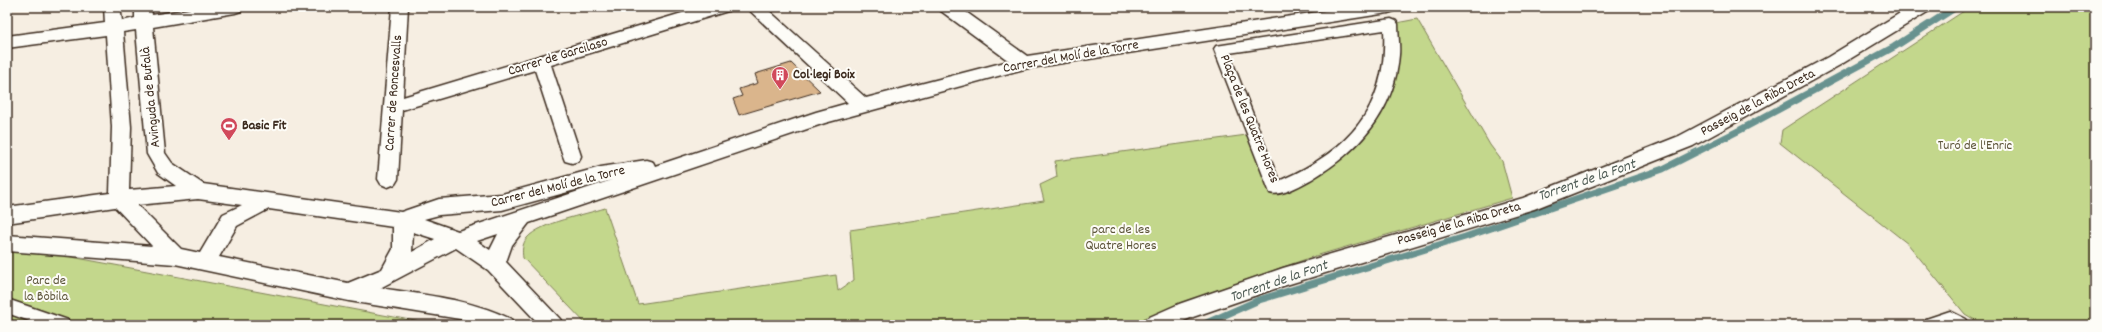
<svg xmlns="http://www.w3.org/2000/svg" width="2102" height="332" font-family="Dekko,sans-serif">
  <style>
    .green { fill: #c3d78c; stroke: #7f8055 }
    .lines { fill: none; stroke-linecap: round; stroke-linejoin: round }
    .stream { stroke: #67928f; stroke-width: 7 }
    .building { fill: #dab58c; stroke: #3b2a1e }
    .pedestrian-casing { stroke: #3b2a1e; stroke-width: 3 }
    .minor-casing { stroke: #3b2a1e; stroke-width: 3 }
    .pedestrian { fill: #fdfcf7; fill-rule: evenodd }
    .minor { fill: #fdfcf7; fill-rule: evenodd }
    .labels { text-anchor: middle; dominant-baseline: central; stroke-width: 4; stroke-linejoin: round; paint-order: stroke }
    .street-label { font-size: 14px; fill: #3b2a1e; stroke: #fdfcf7 }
    .poi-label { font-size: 14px; font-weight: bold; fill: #3b2a1e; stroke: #fdfcf7; text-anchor: start }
    .park-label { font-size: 14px; fill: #5d553a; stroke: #fdfcf7 }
    .water-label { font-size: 15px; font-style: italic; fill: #515e57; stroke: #fdfcf7 }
  </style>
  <rect width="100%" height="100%" fill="#f6eee2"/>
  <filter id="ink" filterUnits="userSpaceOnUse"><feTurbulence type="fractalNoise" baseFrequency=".025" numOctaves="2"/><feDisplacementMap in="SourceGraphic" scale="8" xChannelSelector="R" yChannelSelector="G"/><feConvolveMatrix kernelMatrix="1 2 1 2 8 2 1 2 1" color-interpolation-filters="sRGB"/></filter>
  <g filter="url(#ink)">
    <path class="green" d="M1970,7H2095V325H1983L1965,314L1908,244L1780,143L1782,130Z
      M1417,19L1490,145L1502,161L1512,198L1312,257L1206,294L1132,325H587L523,258C522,251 522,244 527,238C541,222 584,215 605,208L638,304L836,275L838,291L854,280L850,230L1044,201L1040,185L1057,177L1055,161L1254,134L1275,188L1320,168L1377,110L1391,24Z
      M7,251L61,255L437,325H7Z"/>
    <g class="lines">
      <path class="stream" d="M1202,325L1259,300L1465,237L1663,169L1740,130L1894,47L1956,7"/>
    </g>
    <path class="building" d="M791,63L820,91L739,115L733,99L742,96L739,89L758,83L755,74Z"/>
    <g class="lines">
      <defs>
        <path id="pedestrian" d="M1391,19L1396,21L1398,24C1398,34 1400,45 1399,55C1395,111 1359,151 1312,179C1301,185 1281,197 1270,193L1214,49L1216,46ZM1384,30C1388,108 1349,151 1279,181L1229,53Z
          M7,299L68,320L70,325H41L7,313Z"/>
        <path id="minor" d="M104,7H120L122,21L135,18V7H151L152,15L201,7H243L241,11L235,13L153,27L165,153L172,163L203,184L401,212L439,199L502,194L601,167L646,160L653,162L655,166L816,112L848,103L746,7H765L866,98L1009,61L941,11L939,7H959L1027,56L1351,7H1396L1394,11L1388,13L1024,69L825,123L529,223L512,245L506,262L560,319L564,325H540L488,270L456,248L380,288C424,295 470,299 511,319L515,325H483L466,320L349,301L175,264L7,251V235L152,246L115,207L7,223V207L110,193L112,127L106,35L7,48V36L105,23ZM136,30L147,154L158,173L176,186L129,190L131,127L123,32ZM612,180L458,231L424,219L439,215L502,210ZM198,199L242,205L223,214L200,253L181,249L137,205ZM269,209L393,227V249L382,269L348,283L219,257L237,226ZM413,232L435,239L412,252ZM498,234L490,250L477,241Z
          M392,7H408L403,97L702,7H730L728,11L551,65L581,156L579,161L572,163L565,161L563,156L535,70L402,110L398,179L395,184L388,187L381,184L378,179Z
          M1910,7H1931L1929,11L1840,65L1693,146L1534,209L1283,286L1193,317L1174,325H1141L1145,319L1179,304L1283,268L1523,198L1679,136L1828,57Z
          M1950,311L1966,319L1970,325H1922L1926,319Z"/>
      </defs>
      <use href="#pedestrian" class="pedestrian-casing"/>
      <use href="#minor" class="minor-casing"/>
      <use href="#pedestrian" class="pedestrian"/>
      <use href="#minor" class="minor"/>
    </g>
  </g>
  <defs>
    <symbol id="building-pin" viewBox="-11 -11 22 30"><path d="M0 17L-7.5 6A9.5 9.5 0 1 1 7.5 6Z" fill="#d1495b" stroke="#fdfcf7"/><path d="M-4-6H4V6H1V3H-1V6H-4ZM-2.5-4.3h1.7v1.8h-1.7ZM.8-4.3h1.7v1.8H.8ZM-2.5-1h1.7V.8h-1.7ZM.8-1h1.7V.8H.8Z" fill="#fff"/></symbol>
    <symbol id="stadium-pin" viewBox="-11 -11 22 30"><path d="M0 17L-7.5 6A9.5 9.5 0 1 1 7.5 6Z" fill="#d1495b" stroke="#fdfcf7"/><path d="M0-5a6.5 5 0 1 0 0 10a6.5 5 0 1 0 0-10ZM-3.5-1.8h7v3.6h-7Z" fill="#fff"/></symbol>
  </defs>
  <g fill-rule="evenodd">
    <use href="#building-pin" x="770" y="65" width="20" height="27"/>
    <use href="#stadium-pin" x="219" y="116" width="20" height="27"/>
  </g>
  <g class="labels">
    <g class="street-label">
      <text transform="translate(558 57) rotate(-17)">Carrer de Garcilaso</text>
      <text transform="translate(1071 57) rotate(-10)">Carrer del Molí de la Torre</text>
      <text transform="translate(394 93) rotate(-86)">Carrer de Roncesvalls</text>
      <text transform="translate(151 97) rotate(-96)">Avinguda de Bufalà</text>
      <text transform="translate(1758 103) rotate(-28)">Passeig de la Riba Dreta</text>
      <text transform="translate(1249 119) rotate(68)">Plaça de les Quatre Hores</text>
      <text transform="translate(558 187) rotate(-14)">Carrer del Molí de la Torre</text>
      <text transform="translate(1459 224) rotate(-16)">Passeig de la Riba Dreta</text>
    </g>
    <g class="poi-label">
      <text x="793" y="75">Col·legi Boix</text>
      <text x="242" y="126">Basic Fit</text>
    </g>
    <g class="park-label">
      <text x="1975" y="146">Turó de l'Enric</text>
      <text x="1121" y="230">parc de les<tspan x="1121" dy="16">Quatre Hores</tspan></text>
      <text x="46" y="281">Parc de<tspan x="46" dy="16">la Bòbila</tspan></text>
    </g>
    <g class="water-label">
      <text transform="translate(1587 181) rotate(-19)">Torrent de la Font</text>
      <text transform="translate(1279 282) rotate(-19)">Torrent de la Font</text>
    </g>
  </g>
  <rect width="2102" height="332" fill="none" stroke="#fdfcf7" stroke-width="24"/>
  <rect x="12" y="12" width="2078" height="308" fill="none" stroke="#3b2a1e" stroke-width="1.5" filter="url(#ink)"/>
</svg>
